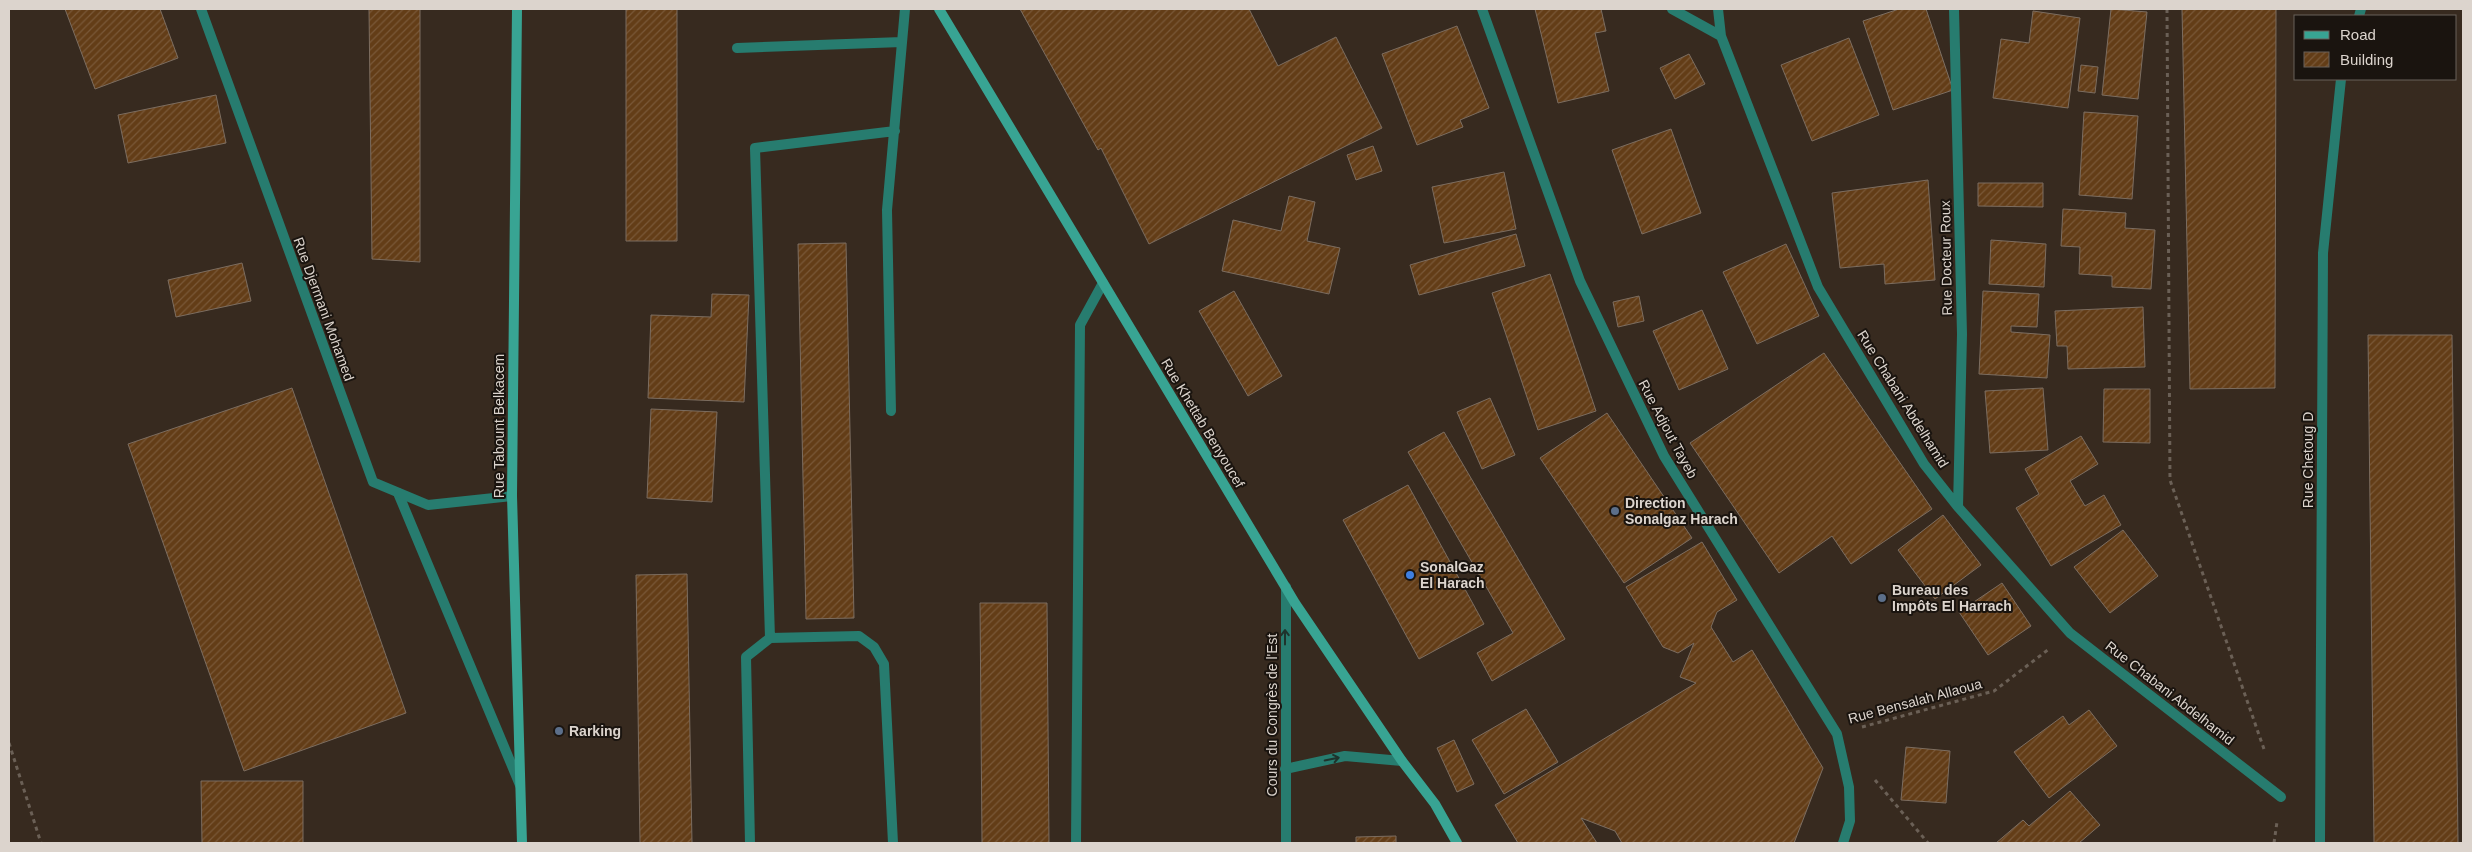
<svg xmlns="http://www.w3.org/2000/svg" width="2472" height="852" font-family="Arial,sans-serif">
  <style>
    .building { fill: url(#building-hatch); stroke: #7c6d60 }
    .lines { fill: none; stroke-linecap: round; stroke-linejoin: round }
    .path { stroke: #6b6056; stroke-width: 3; stroke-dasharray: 4 4; stroke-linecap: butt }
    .lane { stroke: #277c6f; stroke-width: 10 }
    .street { stroke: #277c6f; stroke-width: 10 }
    .secondary { stroke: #38a493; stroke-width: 10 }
    .oneway { stroke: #1e332c }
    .service-dot { fill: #5c6f8a; stroke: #1a140f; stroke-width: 2 }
    .shop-dot { fill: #3f7fe0; stroke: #1a140f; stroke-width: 2 }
    .labels { text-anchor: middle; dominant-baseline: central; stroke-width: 4; stroke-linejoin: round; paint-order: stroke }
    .street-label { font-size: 14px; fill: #dcd4cd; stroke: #1a140f }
    .poi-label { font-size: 14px; font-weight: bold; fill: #dcd4cd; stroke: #1a140f; text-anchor: start }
  </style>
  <defs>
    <pattern id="building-hatch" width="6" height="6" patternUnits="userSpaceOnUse" patternTransform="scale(1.25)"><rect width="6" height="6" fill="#633d17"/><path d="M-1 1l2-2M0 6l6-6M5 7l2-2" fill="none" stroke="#795838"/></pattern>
  </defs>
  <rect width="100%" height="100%" fill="#372a1f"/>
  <path class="building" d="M65,9H160L178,58L95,89Z
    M369,9H420V262L372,259Z
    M626,9H677V241H626Z
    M1020,9H1249L1278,66L1336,37L1382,128L1149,244L1101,148L1098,150Z
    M1535,9H1601L1606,31L1595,33L1609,91L1558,103Z
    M1899,9H1926L1953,90L1893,110L1863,21Z
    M2111,9L2147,12L2138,99L2102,95Z
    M2182,9H2276L2275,388L2190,389Z
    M2033,11L2080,18L2068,108L1993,98L2001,39L2029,43Z
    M1457,26L1489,108L1460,120L1463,127L1417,145L1382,54Z
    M1849,38L1879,115L1812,141L1781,65Z
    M1689,54L1705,84L1675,99L1660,68Z
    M2081,65L2098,67L2095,93L2078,91Z
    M216,95L226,143L128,163L118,115Z
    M2084,112L2138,116L2132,199L2079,195Z
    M1671,129L1701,213L1642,234L1612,150Z
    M1373,146L1382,171L1356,180L1347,155Z
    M1504,172L1516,229L1444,243L1432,187Z
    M1928,180L1935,280L1885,284L1884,264L1840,268L1832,193Z
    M1978,183H2043V207L1978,206Z
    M1289,196L1315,202L1307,241L1340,248L1329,294L1222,271L1233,220L1281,231Z
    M2063,209L2126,213L2125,228L2155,230L2151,289L2112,287V276L2079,274L2080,247L2061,246Z
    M1516,234L1525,266L1419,295L1410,265Z
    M1991,240L2046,244L2044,287L1989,284Z
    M846,243L854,618L806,619L798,244Z
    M1786,244L1819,316L1757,344L1723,272Z
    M242,263L251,301L176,317L168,280Z
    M1550,274L1596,411L1538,430L1492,293Z
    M1234,291L1282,376L1248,396L1199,311Z
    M1983,291L2039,294L2037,327L2011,326V332L2050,335L2047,378L1979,374Z
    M712,294L749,295L744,402L648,398L651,315L711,317Z
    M1639,296L1644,321L1618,327L1613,302Z
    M2143,307L2145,367L2068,369L2067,346H2057L2055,311Z
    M1702,310L1728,369L1679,390L1653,331Z
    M2368,335H2452L2458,843H2374Z
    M1824,353L1932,509L1851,564L1832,536L1779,573L1690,443Z
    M292,388L406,713L244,771L128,444Z
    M2043,388L2048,450L1990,453L1985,391Z
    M2104,389H2150V443L2103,442Z
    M1490,398L1515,455L1482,469L1457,412Z
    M651,409L717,412L712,502L647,498Z
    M1607,413L1692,538L1624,583L1540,458Z
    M1444,432L1565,639L1492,681L1477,653L1513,633L1408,452Z
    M2081,436L2098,464L2070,481L2085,506L2104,495L2121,525L2051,566L2016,508L2039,494L2025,469Z
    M1408,485L1484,624L1419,659L1343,520Z
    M1943,515L1981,565L1935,599L1898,550Z
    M2123,530L2158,576L2110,613L2074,567Z
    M1702,542L1737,600L1717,612L1711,627L1733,662L1752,650L1823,768L1794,843H1622L1615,831L1581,818L1597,843H1518L1495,805L1696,683L1680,677L1694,643L1678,653L1663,647L1626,587Z
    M687,574L692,843H640L636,575Z
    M2002,583L2031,626L1988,655L1959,612Z
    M980,603H1047L1049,843H982Z
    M1526,709L1558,762L1504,794L1472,740Z
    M2089,710L2117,746L2049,798L2014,752L2063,716L2069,725Z
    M1454,740L1474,784L1457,792L1437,748Z
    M1906,747L1950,751L1946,803L1901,800Z
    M201,781H303V843H202Z
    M2070,791L2100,825L2079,843H1996L2023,820L2029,826Z
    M1396,836V843H1356V837Z"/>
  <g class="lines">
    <path class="path" d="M2167,9L2170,480L2265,752
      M1862,727L1994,691L2049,649
      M9,743L41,843
      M1875,780L1928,843
      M2274,843L2277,822"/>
    <path class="lane" d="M398,493L520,785"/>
    <path class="street" d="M201,9L373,482L428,505L512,496
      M1482,9L1580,281L1664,456L1837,734L1849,787L1850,821L1843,843
      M1672,9L1721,36
      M1718,9L1721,36L1818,287L1924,464L1958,507L2070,633L2281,797
      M1954,9L1962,334L1958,507
      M2359,16L2361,9
      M737,48L902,42
      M891,411L887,210L905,9
      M1286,587V843
      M770,638L755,148L895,131
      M1285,769L1345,756L1402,761
      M750,843L746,657L770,638L859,636L874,647L884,664L893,843
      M1076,843L1080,325L1103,283
      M2320,843L2323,253L2341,79"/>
    <path class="secondary" d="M517,9L512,496L522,843
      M939,9L1295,603L1402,761L1435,804L1457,843"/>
  </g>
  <defs><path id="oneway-shaft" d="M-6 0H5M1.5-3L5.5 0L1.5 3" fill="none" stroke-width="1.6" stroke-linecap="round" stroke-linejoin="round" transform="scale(1.25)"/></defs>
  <g class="oneway">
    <use href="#oneway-shaft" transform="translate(1285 637) rotate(-90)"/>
    <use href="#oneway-shaft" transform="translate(1332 759) rotate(-12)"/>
  </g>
  <g class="service-dot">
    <circle cx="1615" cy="511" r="5"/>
    <circle cx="1882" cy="598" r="5"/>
    <circle cx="559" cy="731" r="5"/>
  </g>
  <circle class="shop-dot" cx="1410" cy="575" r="5"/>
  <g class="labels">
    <g class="street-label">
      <text transform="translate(1946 258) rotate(-91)">Rue Docteur Roux</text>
      <text transform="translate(324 309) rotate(70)">Rue Djermani Mohamed</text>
      <text transform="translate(1903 399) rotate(58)">Rue Chabani Abdelhamid</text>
      <text transform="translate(1203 423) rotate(59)">Rue Khettab Benyoucef</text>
      <text transform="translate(499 426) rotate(-90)">Rue Tabount Belkacem</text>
      <text transform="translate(1668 429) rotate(62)">Rue Adjout Tayeb</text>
      <text transform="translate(2308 460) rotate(-90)">Rue Chetoug D</text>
      <text transform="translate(2170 693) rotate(38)">Rue Chabani Abdelhamid</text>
      <text transform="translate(1915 701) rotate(-15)">Rue Bensalah Allaoua</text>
      <text transform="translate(1272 715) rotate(-90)">Cours du Congrès de l'Est</text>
    </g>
    <g class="poi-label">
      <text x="1625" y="503">Direction<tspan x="1625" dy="16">Sonalgaz Harach</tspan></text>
      <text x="1420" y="567">SonalGaz<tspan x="1420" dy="16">El Harach</tspan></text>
      <text x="1892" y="590">Bureau des<tspan x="1892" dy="16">Impôts El Harrach</tspan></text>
      <text x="569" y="731">Rarking</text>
    </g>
  </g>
  <rect width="2472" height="852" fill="none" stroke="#dcd4cd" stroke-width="20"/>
  <rect x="2294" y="15" width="162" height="65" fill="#1a140f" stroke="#68615b"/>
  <rect x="2304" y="31" width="25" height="8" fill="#38a493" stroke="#68615b"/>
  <text x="2340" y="40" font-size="15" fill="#dcd4cd">Road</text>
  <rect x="2304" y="52" width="25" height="15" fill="url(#building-hatch)" stroke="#68615b"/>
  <text x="2340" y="65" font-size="15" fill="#dcd4cd">Building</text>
</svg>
